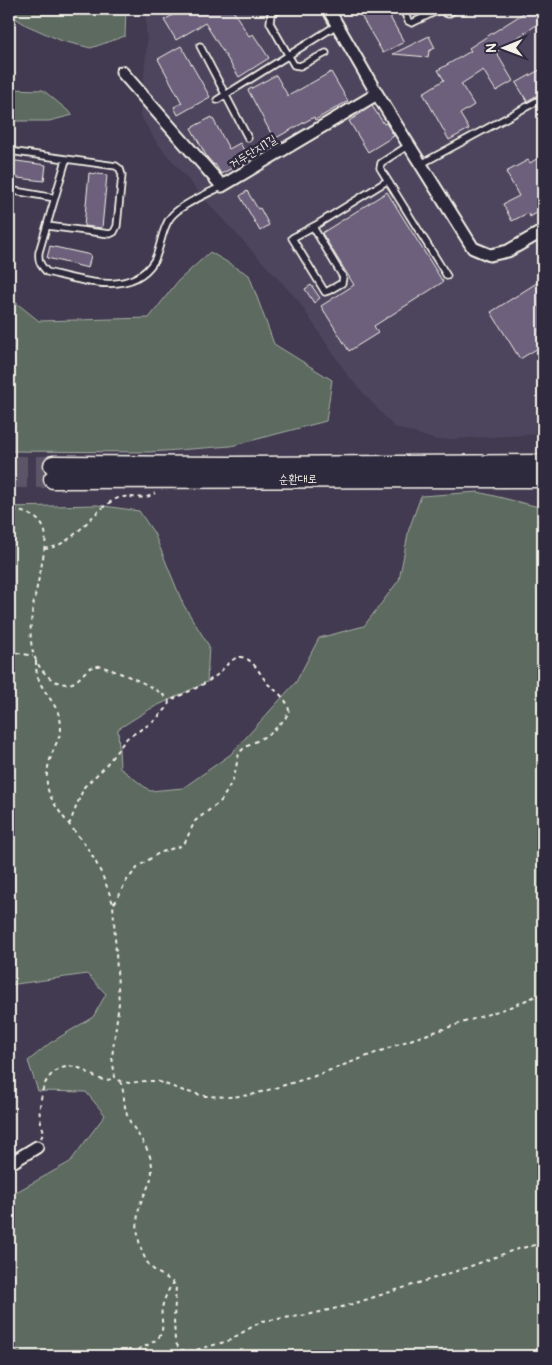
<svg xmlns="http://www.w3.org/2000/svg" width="552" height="1365" font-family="Pangolin,'Poor Story',sans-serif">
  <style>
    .built { fill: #4e455d }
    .green { fill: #5c6a60; stroke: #a8aea4 }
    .building { fill: #6c607c; stroke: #f4f1e8 }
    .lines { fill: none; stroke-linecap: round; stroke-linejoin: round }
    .primary-tunnel { stroke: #5c5567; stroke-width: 18; stroke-dasharray: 18 9; stroke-linecap: butt }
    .lane-casing { stroke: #f4f1e8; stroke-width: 9 }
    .street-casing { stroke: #f4f1e8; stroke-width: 15 }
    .primary-casing { stroke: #f4f1e8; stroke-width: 21 }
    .path { stroke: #f4f1e8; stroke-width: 2; stroke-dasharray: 4 4; stroke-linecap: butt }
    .lane { stroke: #2f2a3d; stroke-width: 5.5 }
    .street { stroke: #2f2a3d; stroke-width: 11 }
    .primary { stroke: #2f2a3d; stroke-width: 18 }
    .labels { text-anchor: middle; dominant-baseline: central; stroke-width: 5; stroke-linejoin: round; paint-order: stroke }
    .street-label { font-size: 12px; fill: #f4f1e8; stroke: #2f2a3d }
  </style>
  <rect width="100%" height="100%" fill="#413a50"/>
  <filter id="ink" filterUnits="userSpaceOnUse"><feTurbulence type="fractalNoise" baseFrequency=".02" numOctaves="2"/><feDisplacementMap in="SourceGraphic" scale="10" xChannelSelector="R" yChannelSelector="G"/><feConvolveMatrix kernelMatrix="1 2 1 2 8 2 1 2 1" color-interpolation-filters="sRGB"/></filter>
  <g filter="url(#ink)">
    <path class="built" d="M145,9H543V434L437,440L394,427L348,376L297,299L214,210L157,143L140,115L147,44Z"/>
    <path class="green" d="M9,9H126L125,36L91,48L62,41L26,25L9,14Z
      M9,89L43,90L73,115L49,121H9Z
      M210,252L249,275L274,344L332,380L326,421L231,446L150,452L9,451V297L39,321L149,318L178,281Z
      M478,492L543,508V1356H9V1196L70,1162L105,1115L86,1092L38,1091L28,1061L50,1043L93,1017L106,994L87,974L9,985V507L97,505L139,511L154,533L183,604L209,646L207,682L150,709L118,729L120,768L150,791L183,788L231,754L296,682L319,638L364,626L399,580L409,529L421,496Z"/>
    <path class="building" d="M169,9H232L249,36L253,34L269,58L239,77L205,23L176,40L164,20L173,15Z
      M357,9H391V19L404,42L383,53Z
      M530,9H532L541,22L496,52L513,81L496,91L483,70L461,84L474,105L460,114L469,129L449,140L423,93L444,80L438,70L471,51L469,48Z
      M429,36L435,48L429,51L428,57L393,54Z
      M181,46L210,97L178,115L174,107L182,103L158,59Z
      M543,68V92L527,101L516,83Z
      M331,72L348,101L315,120L314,117L274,139L248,90L276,75L288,96Z
      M372,106L384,124L386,123L394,136L368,152L349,121Z
      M212,117L229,149L240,143L249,159L221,174L215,164L214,165L207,157L191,128Z
      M543,155V209L530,217L528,213L512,221L503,204L519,196L506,172L528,160L530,163Z
      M9,160L46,165L44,181L9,177Z
      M89,173L107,175L102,228L84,226Z
      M247,191L258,209L260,208L269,225L260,231L240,196Z
      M387,192L443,282L374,326L378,333L349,351L321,306L354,285L322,233Z
      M50,246L91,255L88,268L47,258Z
      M543,279V345L520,359L491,312Z
      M311,285L320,298L314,303L305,289Z"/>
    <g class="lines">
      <path class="primary-tunnel" d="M9,465H53
        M9,479H53"/>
      <defs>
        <path id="lane" d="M280,9L271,14L270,23L294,65L300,66L326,53
          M403,9L408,21L412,23L441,9
          M441,9L445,13L448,14L456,9
          M200,46L248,138
          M217,100L337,25
          M409,145L381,163L380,168L447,276
          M9,151L116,166L120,169L122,175L117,226L114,232L110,234L47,226
          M66,160L39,252C38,261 40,265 47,272C80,280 131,298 154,261C161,248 161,230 170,218C179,205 208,194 222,186
          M421,164L543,98
          M9,190L55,198
          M313,227L343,277L342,283L328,291L325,292L292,238L316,225L387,181"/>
        <path id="street" d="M328,9L377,94L473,248L490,255L508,251L543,231
          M122,72L222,186L377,94
          M9,1164L37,1147"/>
        <path id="primary" d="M53,465L229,466L543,464
          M53,479L543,478"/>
      </defs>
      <use href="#lane" class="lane-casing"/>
      <use href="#street" class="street-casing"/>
      <use href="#primary" class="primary-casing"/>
      <path class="path" d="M13,510C25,512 39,516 44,529C47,535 45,544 44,551C40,584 20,634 38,664C42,671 49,679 57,682C82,691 80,665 100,666C118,672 158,686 169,701
        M44,549C76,545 88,514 114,500C127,492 142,503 155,493
        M9,651L33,656
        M36,661C36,667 36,674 39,680C45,696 61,707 61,727C61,735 57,741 54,749C48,763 44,778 49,793C58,814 75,830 88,849C99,866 107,885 113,904L119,1003L112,1057L115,1077L120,1081L129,1083L145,1081H157L184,1091L205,1096L229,1097L251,1095L312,1077L410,1040L510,1007L543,993
        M69,825L84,787L103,769L127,738L153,722L168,707L169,701C185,693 203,686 217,675C224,669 234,653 245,658C255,662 261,676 268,684C276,691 288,699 289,711L285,719L271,733L244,748L239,753L234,777L227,791L221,801L195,821L185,842L180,846L159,853L139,866L127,880L116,901L113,904
        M120,1081C125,1092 123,1103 127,1115C134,1133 153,1149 152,1170C152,1182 145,1192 141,1202C134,1221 137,1248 149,1265C156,1274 169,1277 176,1286L174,1319L175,1341L177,1345L181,1350L192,1351L228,1341L262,1321L307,1315L346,1306L463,1269L514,1250L543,1243
        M41,1138L44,1132C38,1115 39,1111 42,1093C45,1076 60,1062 79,1068C91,1072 101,1086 115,1077
        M123,1356C134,1350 148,1347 158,1338C166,1331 160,1318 162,1308C164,1299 168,1290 173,1283"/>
      <use href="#lane" class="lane"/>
      <use href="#street" class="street"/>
      <use href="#primary" class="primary"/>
    </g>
  </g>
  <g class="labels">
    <g class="street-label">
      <text transform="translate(253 152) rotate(-31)">거두단지1길</text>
      <text x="298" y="479">순환대로</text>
    </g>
  </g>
  <rect width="552" height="1365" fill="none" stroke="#2f2a3d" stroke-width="30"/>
  <rect x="15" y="15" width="522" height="1335" fill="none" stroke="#f4f1e8" stroke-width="2" filter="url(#ink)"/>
  <g transform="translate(504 48) rotate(269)" stroke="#2f2a3d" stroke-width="4" paint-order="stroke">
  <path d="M0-4L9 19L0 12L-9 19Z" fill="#f4f1e8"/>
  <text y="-8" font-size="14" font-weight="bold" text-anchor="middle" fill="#f4f1e8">N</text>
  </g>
</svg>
